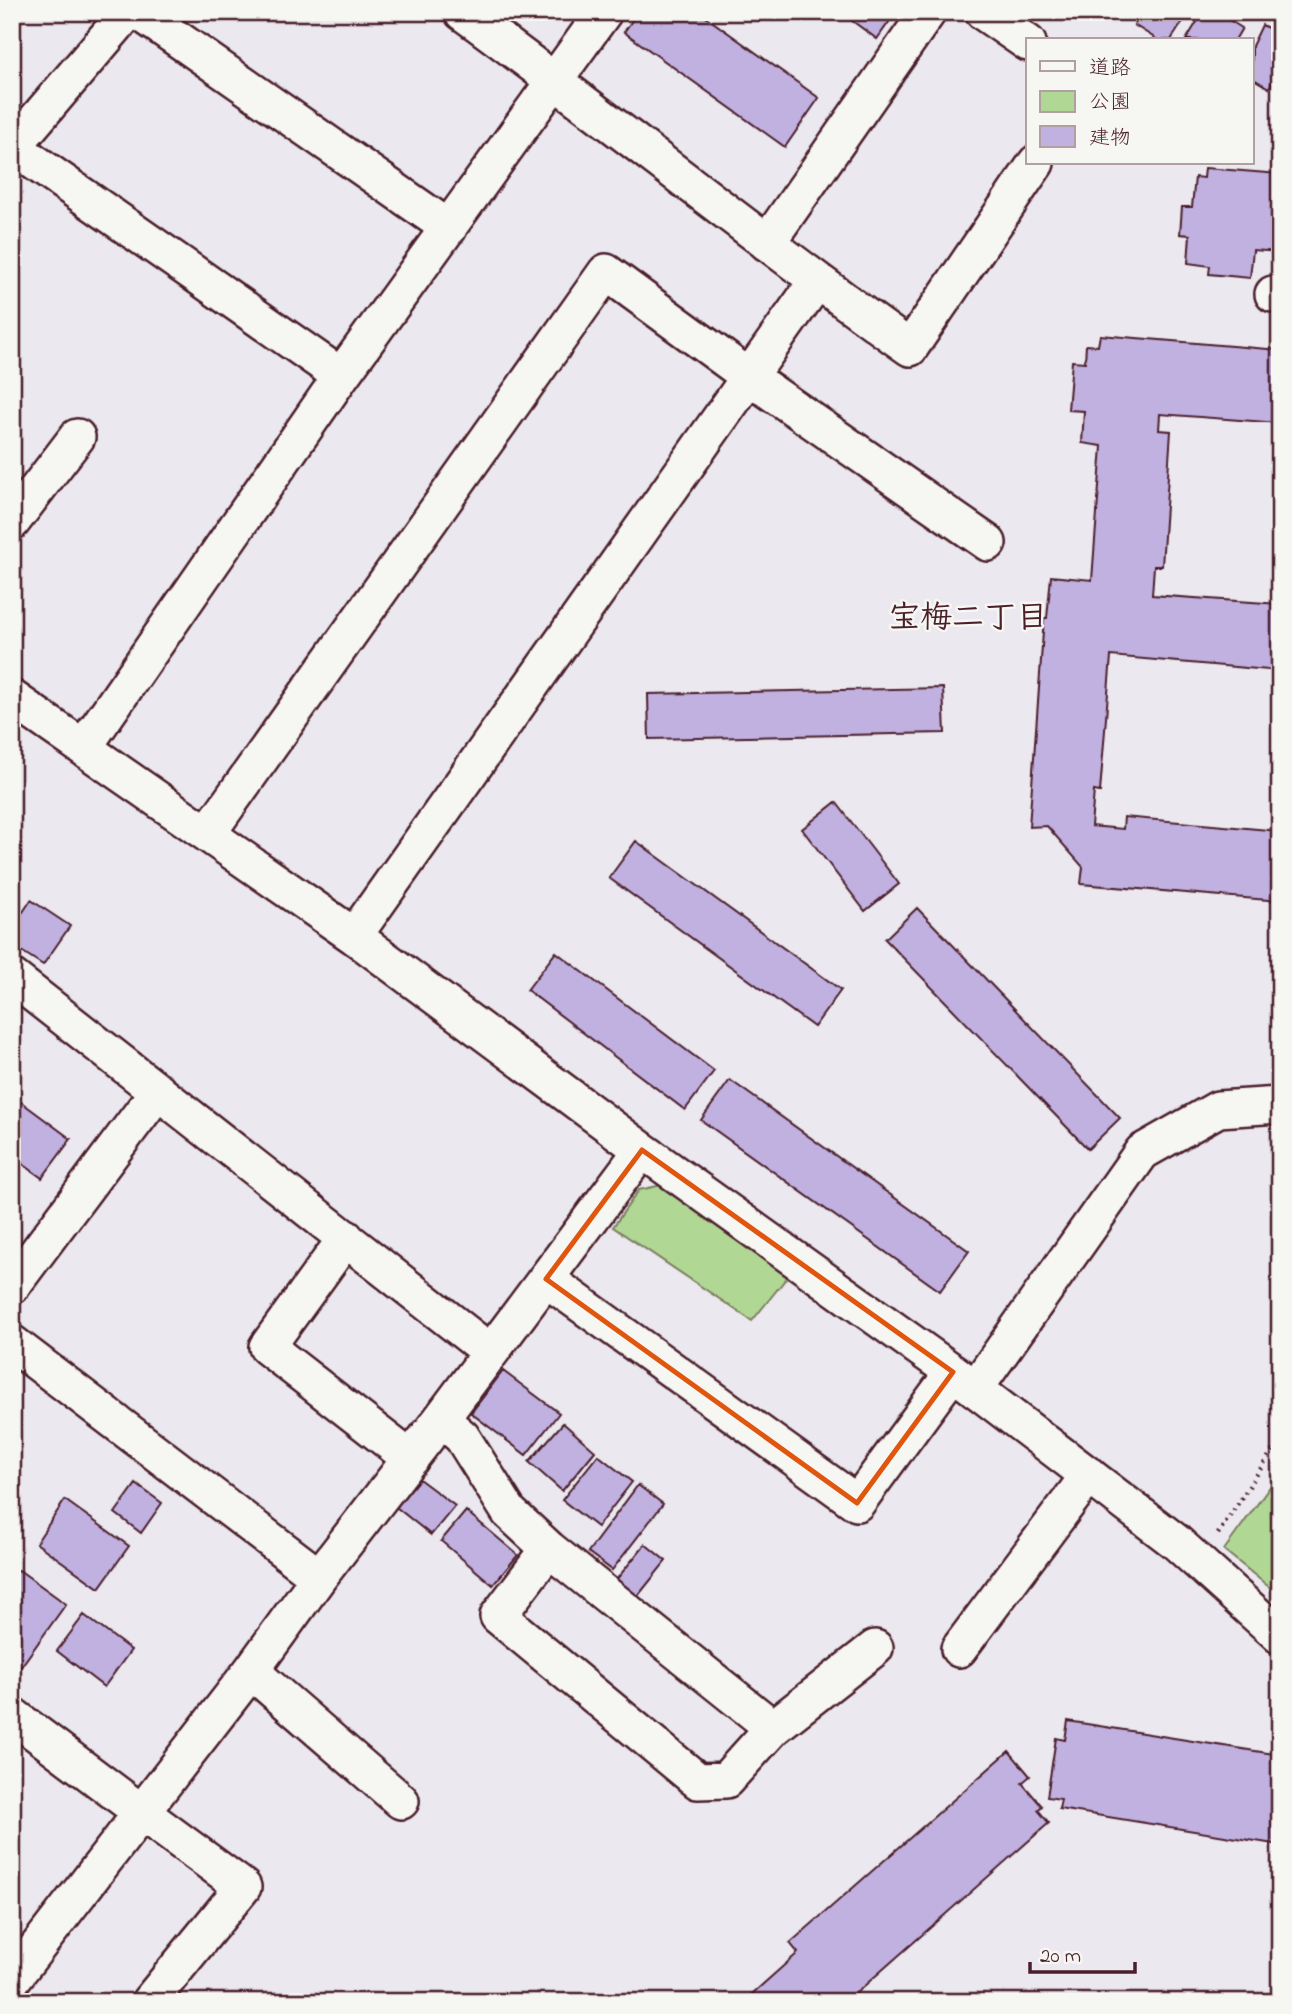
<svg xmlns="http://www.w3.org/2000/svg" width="1292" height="2014" font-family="'Indie Flower','Klee One',sans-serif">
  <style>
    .green { fill: #b0d894; stroke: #7d7c60; stroke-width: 2 }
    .building { fill: #c1b1e1; stroke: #4a1f2b; stroke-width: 2 }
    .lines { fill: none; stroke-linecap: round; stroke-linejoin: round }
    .minor-casing { stroke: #4a1f2b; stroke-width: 40 }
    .path { stroke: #4a1f2b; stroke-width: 4.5; stroke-dasharray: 2 5; stroke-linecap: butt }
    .minor { stroke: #f6f6f2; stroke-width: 35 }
    .marked { fill: none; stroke: #e0560e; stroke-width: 5; stroke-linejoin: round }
    .labels { text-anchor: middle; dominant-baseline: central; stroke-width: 5; stroke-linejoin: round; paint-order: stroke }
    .neighbourhood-label { font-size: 32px; font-weight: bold; fill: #4a1f2b; stroke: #f6f6f2 }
  </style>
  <rect width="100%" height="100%" fill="#ebe8ef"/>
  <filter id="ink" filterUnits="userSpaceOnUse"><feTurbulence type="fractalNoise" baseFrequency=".0143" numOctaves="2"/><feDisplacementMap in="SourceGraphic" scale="14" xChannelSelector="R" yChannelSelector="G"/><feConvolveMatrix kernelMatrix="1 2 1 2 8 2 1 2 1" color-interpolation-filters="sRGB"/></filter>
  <g filter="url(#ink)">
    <path class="green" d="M662,1185L788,1276L752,1321L613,1227L639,1190Z
      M1280,1473V1596L1224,1550Z"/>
    <path class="building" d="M638,12H699L819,98L785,147L624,32Z
      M840,12H896L877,39Z
      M1143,12H1189L1171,40H1158L1134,25Z
      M1203,12H1216L1242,28L1235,40H1186Z
      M1262,25L1280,34V67L1269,88L1252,78V46Z
      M1205,168L1280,174V252L1253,250L1250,278L1209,274L1210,266L1188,263L1190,235L1180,234L1182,207H1192L1195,177L1204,178Z
      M1100,335L1280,350V423L1160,414L1159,430L1171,431L1162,566H1154L1152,595L1280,604V671L1111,656L1100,792L1094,791L1091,826L1123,829L1124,817L1280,831V901L1081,884L1083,867L1047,826L1029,827L1044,618H1047L1051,576L1092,580L1102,446L1082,443L1084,411L1068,410L1072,361L1085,362L1086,345L1098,346Z
      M943,688L945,733L649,739L648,694Z
      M836,802L899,884L865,911L802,829Z
      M636,841L841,990L814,1027L609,878Z
      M31,900L70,926L43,965L12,945V909L14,907L23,912Z
      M917,908L1120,1118L1088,1149L885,939Z
      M556,952L714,1071L685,1110L527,990Z
      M730,1080L969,1251L940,1291L701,1120Z
      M13,1096L71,1139L42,1178L12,1156Z
      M503,1371L559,1413L526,1455L471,1413Z
      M563,1423L595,1451L562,1491L529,1462Z
      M598,1455L632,1482L597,1527L562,1500Z
      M419,1479L455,1506L431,1535L396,1507Z
      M136,1484L162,1503L141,1533L115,1513Z
      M638,1485L663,1504L612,1570L588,1552Z
      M65,1500L129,1546L99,1588L36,1543Z
      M466,1511L518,1555L493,1585L441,1541Z
      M645,1544L666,1561L637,1597L616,1580Z
      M19,1570L66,1604L20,1668L12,1662V1578Z
      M84,1615L131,1650L104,1687L57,1651Z
      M1068,1721L1280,1755V1845L1059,1809L1061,1799L1047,1797L1056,1738L1065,1740Z
      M1009,1751L1030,1776L1022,1783L1042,1806L1038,1810L1049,1823L846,2002H743L798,1953L790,1943Z"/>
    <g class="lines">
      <defs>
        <path id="minor" d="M139,12L449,228
          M462,12C613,122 758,240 910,348L1036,163
          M983,12L1028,43
          M13,147L341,376
          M12,148L128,12
          M767,243L928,12
          M1273,294H1280
          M12,522L77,437
          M12,698L354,936L642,1150L953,1372L1176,1542L1280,1636
          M84,747L341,376L604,12
          M208,833L606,272L748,376L988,543
          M354,936L817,281
          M12,977L490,1352
          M346,1238L267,1347L411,1459
          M546,1279L857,1503L953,1372
          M12,1286L158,1091
          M12,1343L319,1577
          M975,1389L1142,1152L1218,1109L1280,1105
          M441,1419L462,1437L509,1512L549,1549L498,1616L698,1781L726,1780L773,1728L875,1648
          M549,1549L773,1728
          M959,1649L1089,1475
          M251,1671L401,1801
          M12,1715L141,1812L243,1887L149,2002
          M12,1980L251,1671L319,1577L441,1419L642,1150"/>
      </defs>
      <use href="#minor" class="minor-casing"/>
      <path class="path" d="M1218,1534L1280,1439"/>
      <use href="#minor" class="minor"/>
    </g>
  </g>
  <path class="marked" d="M642,1150L953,1372L857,1503L546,1279Z"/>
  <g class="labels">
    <g class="neighbourhood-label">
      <text x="968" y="619">宝梅二丁目</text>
    </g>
  </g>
  <rect width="1292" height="2014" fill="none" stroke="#f6f6f2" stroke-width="42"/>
  <rect x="21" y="21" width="1250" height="1972" fill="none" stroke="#4a1f2b" stroke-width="2.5" filter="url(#ink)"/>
  <rect x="1026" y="38" width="228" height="126" fill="#f6f6f2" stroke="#b1a0a2" stroke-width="2"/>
  <rect x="1040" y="61" width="35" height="10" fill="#f6f6f2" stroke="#b1a0a2" stroke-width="2"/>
  <text x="1089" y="74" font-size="21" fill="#4a1f2b">道路</text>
  <rect x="1040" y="91" width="35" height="21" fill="#b0d894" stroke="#b1a0a2" stroke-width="2"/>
  <text x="1089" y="108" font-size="21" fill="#4a1f2b">公園</text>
  <rect x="1040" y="126" width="35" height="21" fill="#c1b1e1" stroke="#b1a0a2" stroke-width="2"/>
  <text x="1089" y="144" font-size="21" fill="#4a1f2b">建物</text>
  <path d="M1030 1962v10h105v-10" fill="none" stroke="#4a1f2b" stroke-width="3.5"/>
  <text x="1040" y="1962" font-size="21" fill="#4a1f2b" stroke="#f6f6f2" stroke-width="5" paint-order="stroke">20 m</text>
</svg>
